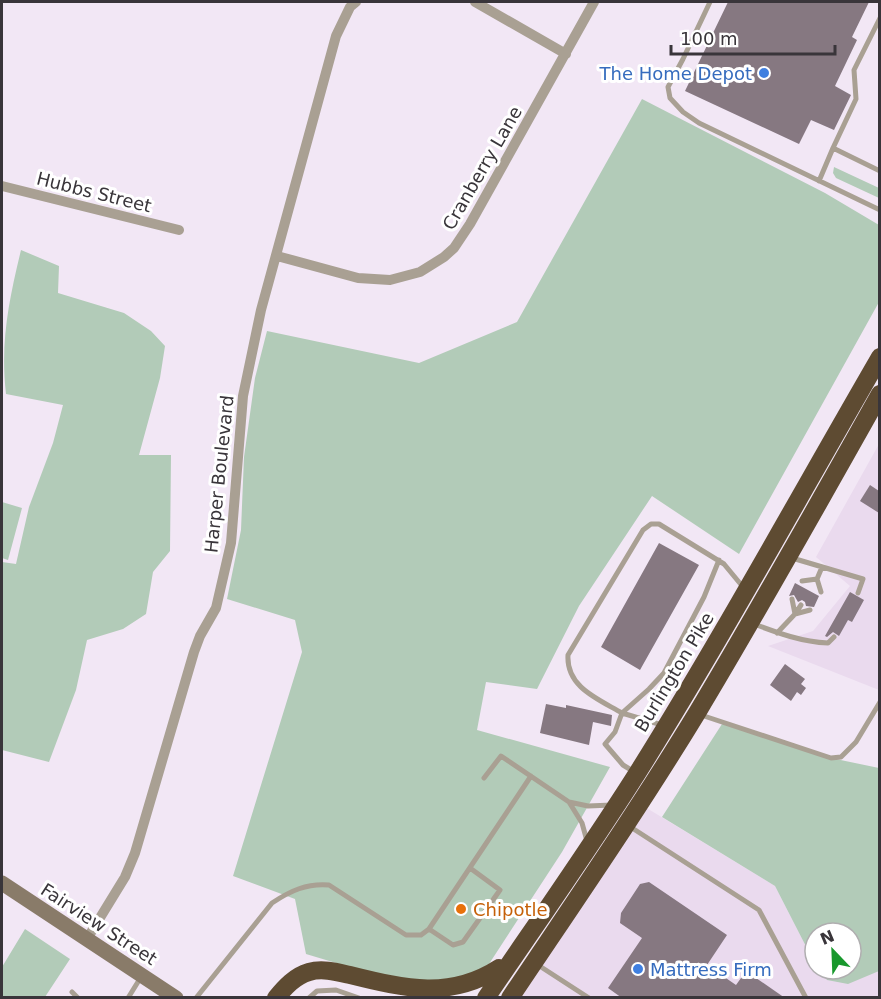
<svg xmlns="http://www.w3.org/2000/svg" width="881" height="999" font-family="'DejaVu Sans',sans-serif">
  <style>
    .built { fill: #eadaee }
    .green { fill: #b2cbb8 }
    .building { fill: #867881 }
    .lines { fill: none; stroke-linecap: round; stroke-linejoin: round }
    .lane { stroke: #a9a093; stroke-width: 5 }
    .street { stroke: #a9a093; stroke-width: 10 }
    .secondary { stroke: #897b69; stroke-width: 15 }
    .highway { stroke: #5e4b32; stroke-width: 18 }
    .shop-dot { fill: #3f7fe0; stroke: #fff; stroke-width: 2 }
    .food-dot { fill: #e8710a; stroke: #fff; stroke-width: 2 }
    .labels { text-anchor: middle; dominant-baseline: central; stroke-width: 6; stroke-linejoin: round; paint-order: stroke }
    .shop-label { font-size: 18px; fill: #366cbe; stroke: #fff; text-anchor: end }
    .street-label { font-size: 18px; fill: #39353a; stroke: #fff }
    .food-label { font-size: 18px; fill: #c56008; stroke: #fff; text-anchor: start }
  </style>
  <rect width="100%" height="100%" fill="#f2e7f5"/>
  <path class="built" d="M879,444V690L768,646L813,631L850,586L816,557Z
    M640,804L775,886L815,964V969H819L827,980L879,970V997L510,998Z"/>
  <path class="green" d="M642,99L825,193L879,225V302L739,554L652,496L579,606L537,689L486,682L477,730L610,767L562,852L489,964L455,983L418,984L366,972L306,954L295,899L233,876L302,652L295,620L227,599L241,530L244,457L255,378L267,331L419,363L517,322Z
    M834,167L879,188V198L836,178L833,173Z
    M21,250L59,266L58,293L124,313L151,331L165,346L160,378L139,455H171L170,551L153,572L146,614L123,629L87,640L76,690L49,762L2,750V562L16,564L29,507L53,443L63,405L6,394C0,342 9,300 21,250Z
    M2,502L22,508L8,560L2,558Z
    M722,724L831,758L879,768V971L848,984L827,980L819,969H851V933H815V964L775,886L662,817Z
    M25,929L70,959L45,997H2V967Z"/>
  <path class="building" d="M728,2H869L852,37L857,40L835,86L851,95L834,130L811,120L799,144L685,91Z
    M870,485L879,491V513L860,501Z
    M659,543L699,565L640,670L601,647Z
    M795,583L819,596L814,607L806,606L805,602L802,600L798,602L794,595L789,596Z
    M850,592L864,600L852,622L848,620L839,636L833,632L827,637L825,636Z
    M785,664L805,679L801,684L806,688L801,695L797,692L791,701L770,685Z
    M546,704L566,708V705L612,715L611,726L593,722L589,745L540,733Z
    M649,882L727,935L707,965L736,985L746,971L785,998H622L608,988L642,938L620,923L621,913L640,884Z"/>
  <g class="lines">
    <path class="lane" d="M710,2L683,59L668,87L670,98L683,112L699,123L880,210
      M833,148L856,99L854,70L880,18
      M819,181L833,148L880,171
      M792,558L863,579L858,593
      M719,560L704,597L664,673L649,689L622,713C598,699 566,687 568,655L643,530L651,524H659L724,564L743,587
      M817,579L821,592
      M802,581L817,579L822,567
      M795,614L810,610
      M795,614L801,605
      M754,624C778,633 802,642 828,643L834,637
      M777,633L795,614L792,599
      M701,715L831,758L841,757L856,742L880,702
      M636,773L623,765L605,744L615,732L622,713L662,725
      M484,778L501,756L569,802
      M629,826L759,910L806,998
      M587,841L582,823L569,802L588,806L612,805
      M429,929L453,945L463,942L500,890L470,868
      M538,965L589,998
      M72,992L78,998
      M128,998L141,977
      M196,998L272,903C290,891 307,883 329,885L406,935H421L429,929L531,776
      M309,998L317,991L336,990L359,998"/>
    <path class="street" d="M475,2L566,54
      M2,186L179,230
      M277,256L358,278L390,280L420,272L444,257L454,248L470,224L594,2
      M87,939L125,877L135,853L194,652L200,636L216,608L231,543L243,396L261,310L336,36L350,7L356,2"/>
    <path class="secondary" d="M2,883L176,998"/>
    <path class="highway" d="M276,998C285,987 295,976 309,972C322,968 337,972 350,975C406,989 451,999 499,968
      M486,998C537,923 590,848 638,772C723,636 800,495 880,357
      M510,998C573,904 638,810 697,713C760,608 820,501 880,394"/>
  </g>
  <g class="shop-dot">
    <circle cx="764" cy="73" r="6"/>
    <circle cx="638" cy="969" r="6"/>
  </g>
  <circle class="food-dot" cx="461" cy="909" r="6"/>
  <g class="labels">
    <g class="shop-label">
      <text x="752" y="73">The Home Depot</text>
      <text x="650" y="969" text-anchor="start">Mattress Firm</text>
    </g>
    <g class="street-label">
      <text transform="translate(482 168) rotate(-60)">Cranberry Lane</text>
      <text transform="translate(94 192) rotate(14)">Hubbs Street</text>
      <text transform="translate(219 474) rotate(-84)">Harper Boulevard</text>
      <text transform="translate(674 672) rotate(-59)">Burlington Pike</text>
      <text transform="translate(99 924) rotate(33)">Fairview Street</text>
    </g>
    <g class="food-label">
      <text x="473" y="909">Chipotle</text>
    </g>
  </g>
  <rect width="881" height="999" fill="none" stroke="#39353a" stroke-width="6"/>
  <g transform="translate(833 951) rotate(337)"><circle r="28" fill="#ffffff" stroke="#b0aeb0" stroke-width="1.5"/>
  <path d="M0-4.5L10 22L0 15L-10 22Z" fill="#18982c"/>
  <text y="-9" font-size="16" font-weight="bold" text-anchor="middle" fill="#39353a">N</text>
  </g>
  <path d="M671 45v9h164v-9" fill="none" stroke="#39353a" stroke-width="3"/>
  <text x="680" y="45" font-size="18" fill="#39353a" stroke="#ffffff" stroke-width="4.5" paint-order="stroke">100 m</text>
</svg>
